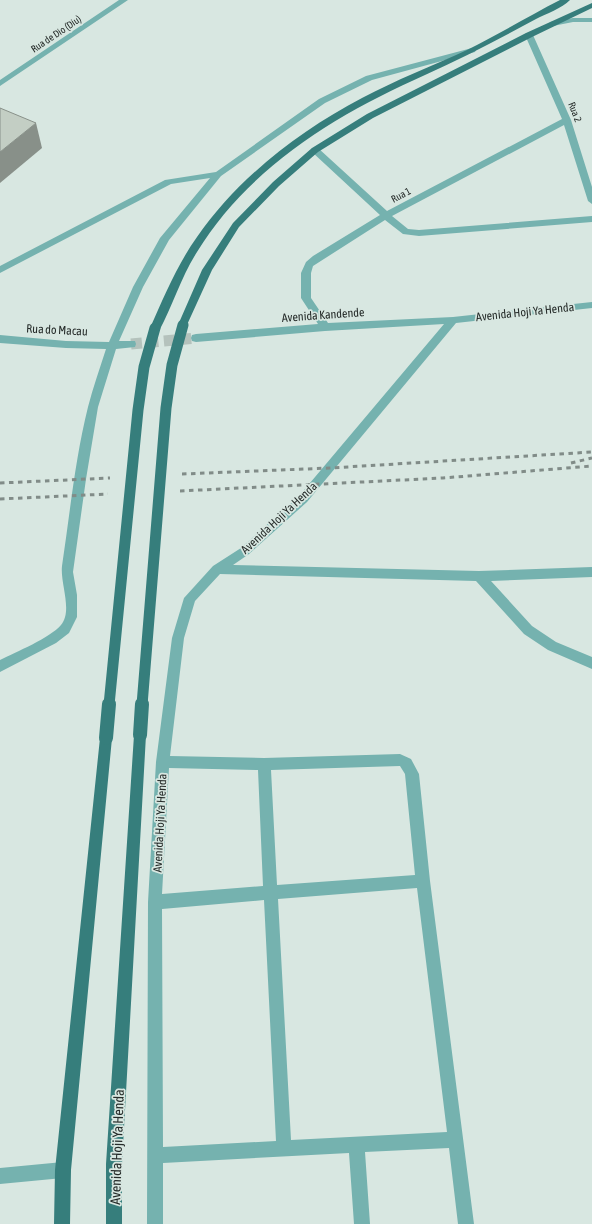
<svg xmlns="http://www.w3.org/2000/svg" width="592" height="1224" font-family="'Asap Condensed',sans-serif">
  <style>
    .lines { fill: none; stroke-linecap: round; stroke-linejoin: round }
    .minor-tunnel { stroke: #b4c2bc; stroke-width: 11; stroke-dasharray: 11 5.5; stroke-linecap: butt }
    .minor { fill: #75b2af; fill-rule: evenodd }
    .major { fill: #367e7c; fill-rule: evenodd }
    .rail { stroke: #818c88; stroke-width: 3; stroke-dasharray: 4.5 4.5; stroke-linecap: butt }
    .major-bridge-far1 { stroke: #367e7c; stroke-width: 11 }
    .major-bridge { stroke: #367e7c; stroke-width: 14 }
    .shaded-wall { fill: #889089 }
    .building { fill: #c3cec4; stroke: #889089 }
    .labels { text-anchor: middle; dominant-baseline: central; stroke-width: 3.5; stroke-linejoin: round; paint-order: stroke }
    .far-street-label { font-size: 10px; fill: #262c2a; stroke: #d8e7e1 }
    .street-label { font-size: 12px; fill: #262c2a; stroke: #d8e7e1 }
    .near-street-label { font-size: 14px; fill: #262c2a; stroke: #d8e7e1 }
  </style>
  <rect width="100%" height="100%" fill="#d8e7e1"/>
  <g class="lines">
    <path class="minor-tunnel" d="M131,344L196,338"/>
    <path class="minor" d="M119,0H128L0,86V80Z
      M573,18H592V22H573L553,26L549,24L550,22Z
      M526,33H532L533,35L571,120L592,187V204L588,201L564,125L392,216L408,229L419,230L592,216V222L419,236L403,234L385,220L313,266L311,273V298L328,323L453,317L592,302V308L456,323L307,502L249,554L233,565L479,571L592,567V577L491,581L532,626L556,642L592,657V669L548,650L524,634L476,581L220,574L195,601L184,638L170,756L264,758L400,754L411,759L419,774L430,881L474,1224H458L449,1148L365,1152L370,1224H354L349,1153L163,1163V1224H147L148,902L156,762L172,638L184,598L213,566L241,548L299,496L444,324L325,331L196,342L192,341L191,338L192,335L196,334L318,324L301,298V273L306,262L313,256L380,215L312,152L311,150L312,148H318L387,211L562,119L525,35ZM400,766L405,774L415,875L277,885L271,770ZM169,768L258,770L263,886L162,894ZM417,888L447,1132L291,1140L278,899ZM264,900L276,1141L163,1147L162,909Z
      M472,48L476,50L475,52L372,80L325,103L221,176L169,240L143,287L119,341H135L136,344L135,347L116,349L98,407L86,479L73,572L77,595V617L69,633L56,643L0,672V660C16,652 50,638 61,625C73,611 60,583 62,566C70,513 75,459 88,407C93,387 100,368 106,349L66,348L0,343V335L66,341L109,342L133,287L160,238L210,178L171,184L0,273V266L165,180L216,172L319,99L366,76Z
      M63,1162L69,1164L71,1170L69,1176L63,1178L0,1184V1168Z"/>
    <path class="major" d="M560,0H570C562,8 546,14 536,19C499,39 463,58 425,75C337,114 249,167 197,252C181,277 173,305 159,331H151L150,328C164,297 177,265 197,237C238,178 299,131 362,98C396,80 432,66 467,50C499,34 529,16 560,0Z
      M592,3V8L532,37L373,118L318,152L279,186L239,227L212,270L186,327H180L178,325L202,270L233,223L273,182L312,148L367,114L526,33Z
      M140,729L145,731L146,735L122,1164V1224H106V1164L134,735L135,731Z
      M106,732L111,734L112,738L71,1170L70,1224H54L55,1170L100,738L101,734Z"/>
    <path class="rail" d="M571,463L592,458
      M182,474L330,468L592,452
      M0,483L110,478
      M180,491L443,478L592,466
      M0,499L108,494"/>
    <path class="major-bridge-far1" d="M109,705L138,410L144,367L155,328
      M142,705L166,408L172,365L183,325"/>
    <path class="major-bridge" d="M140,735L142,704
      M106,738L109,704"/>
  </g>
  <path class="shaded-wall" d="M36,123L42,148L0,183V152Z"/>
  <path class="building" d="M0,108L36,123L0,152Z"/>
  <g class="labels">
    <g class="far-street-label">
      <text transform="translate(56 34) rotate(-34)">Rua de Dio (Diu)</text>
      <text transform="translate(575 112) rotate(69)">Rua 2</text>
      <text transform="translate(401 195) rotate(-28)">Rua 1</text>
    </g>
    <g class="street-label">
      <text transform="translate(525 312) rotate(-6)">Avenida Hoji Ya Henda</text>
      <text transform="translate(323 315) rotate(-4)">Avenida Kandende</text>
      <text transform="translate(57 330) rotate(3)">Rua do Macau</text>
      <text transform="translate(279 518) rotate(-43)">Avenida Hoji Ya Henda</text>
      <text transform="translate(160 823) rotate(-87)">Avenida Hoji Ya Henda</text>
    </g>
    <g class="near-street-label">
      <text transform="translate(117 1147) rotate(-88)">Avenida Hoji Ya Henda</text>
    </g>
  </g>
</svg>
